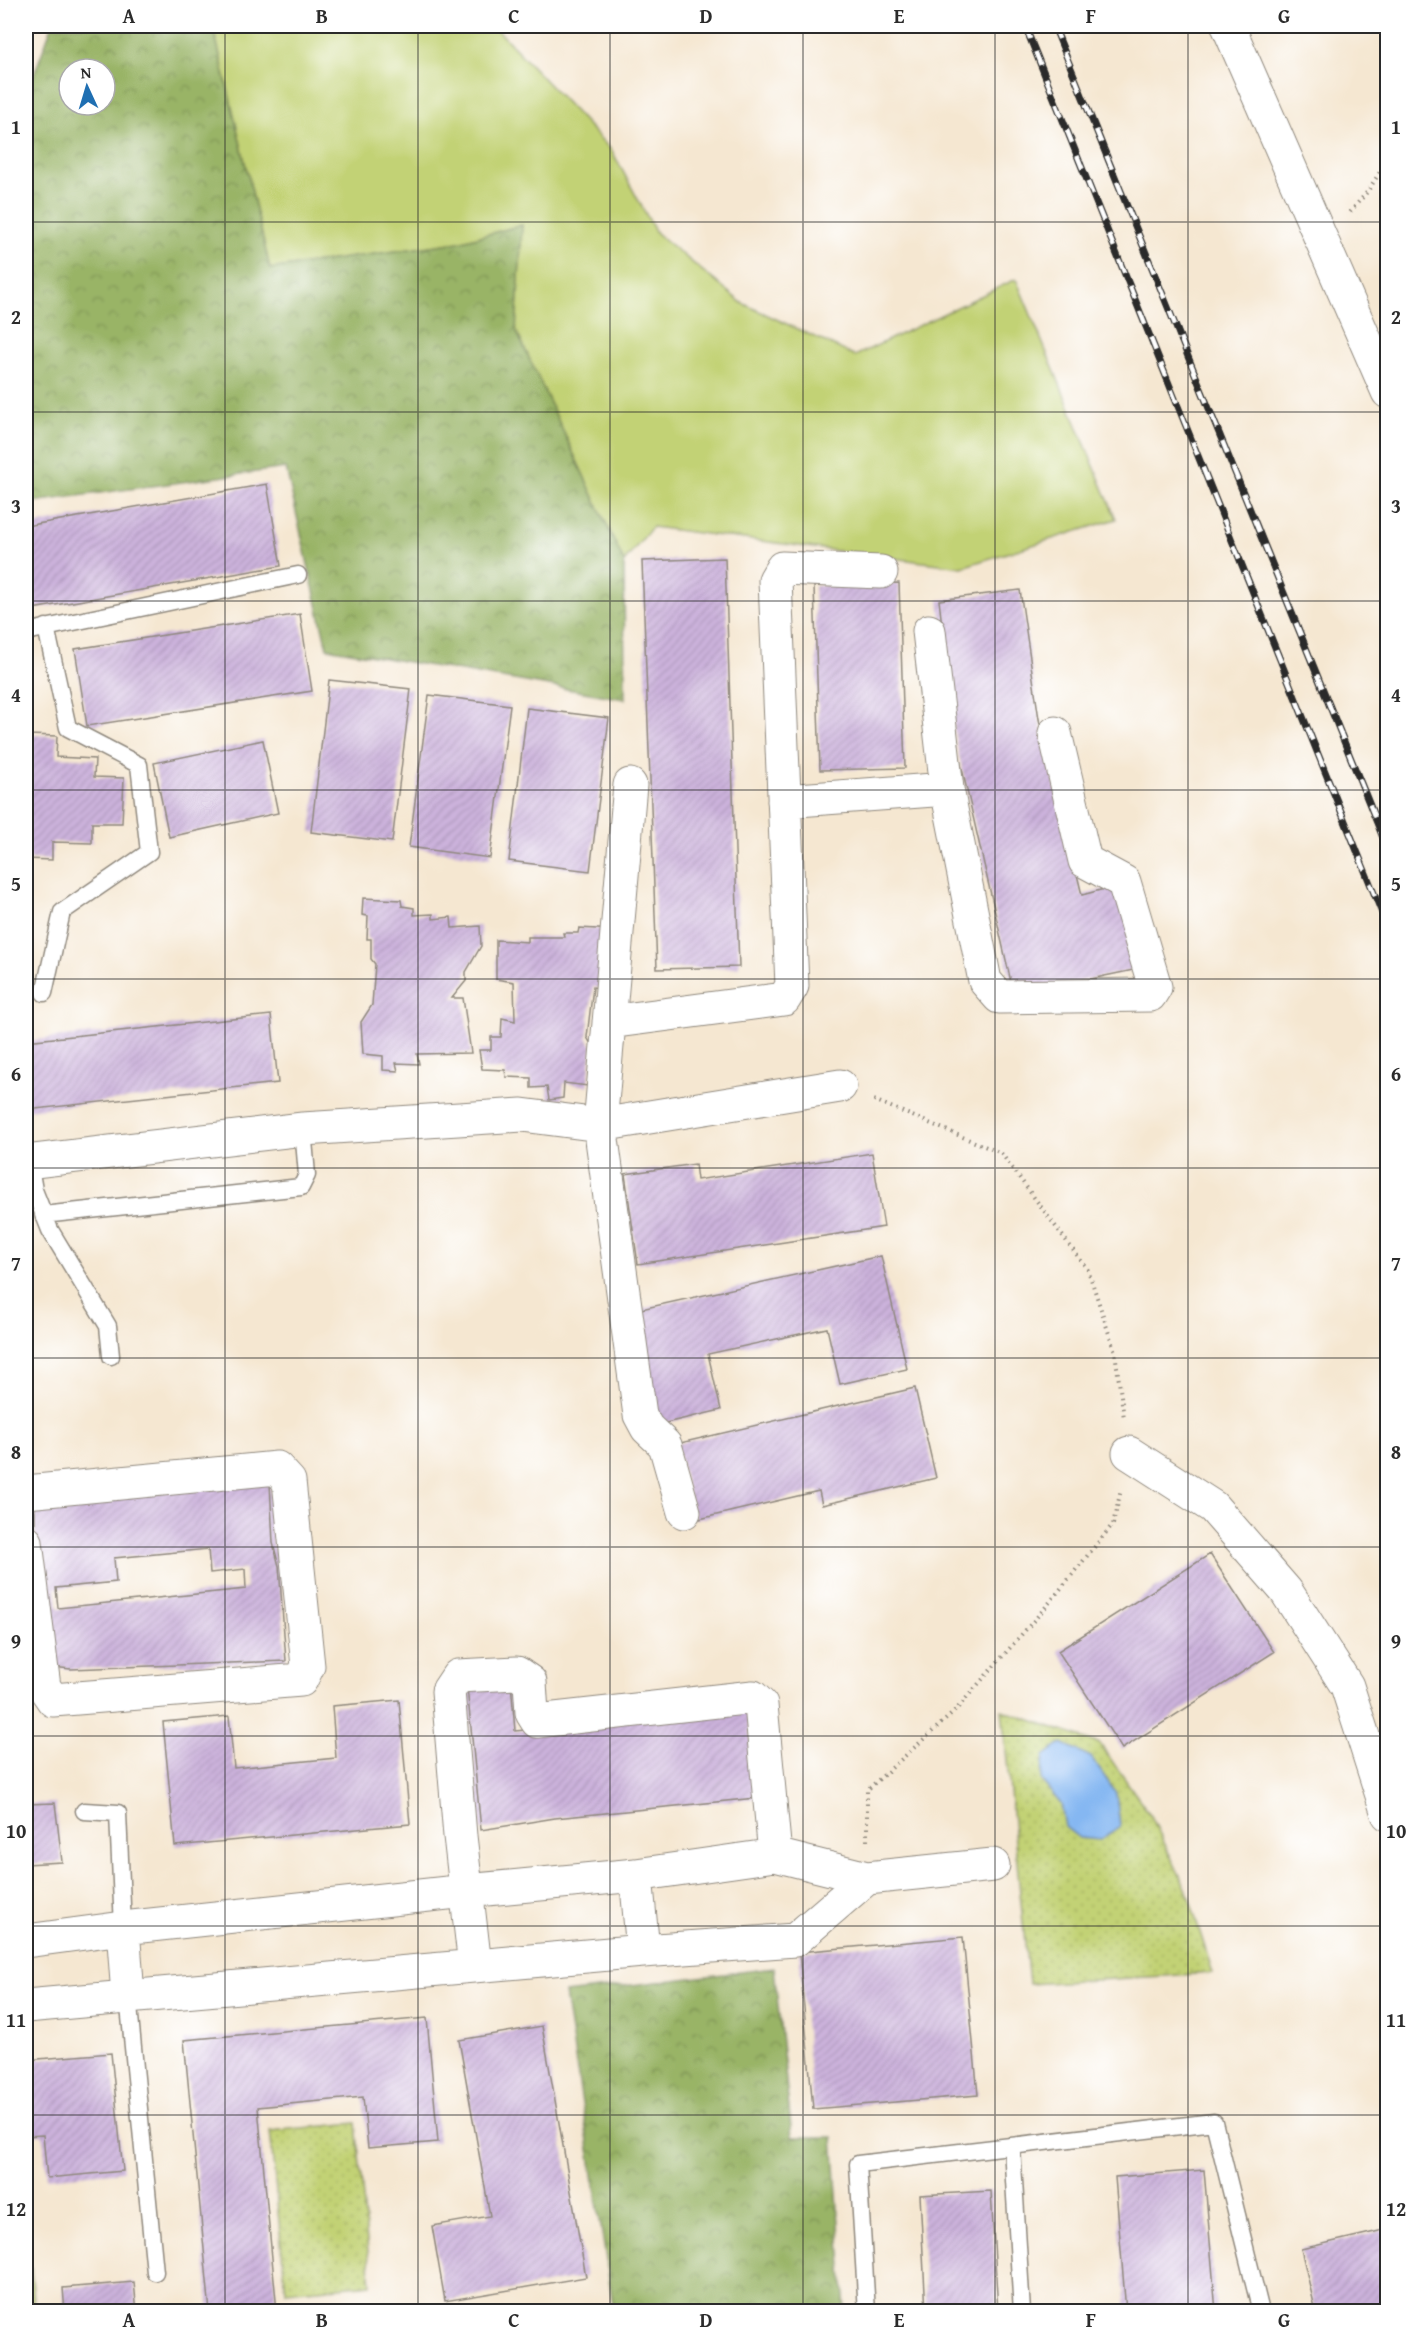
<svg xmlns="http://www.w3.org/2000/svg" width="1413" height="2337" font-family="'Gentium Book Plus',serif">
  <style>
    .green { fill: #c2d275; stroke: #767e50; stroke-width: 1.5 }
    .forest { fill: url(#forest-crowns); stroke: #627048; stroke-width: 1.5; fill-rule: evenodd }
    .park { fill: url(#park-dots); stroke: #767e50; stroke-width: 1.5 }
    .water { fill: #85b7f2; stroke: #58718e; stroke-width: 1.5 }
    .building { fill: url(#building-hatch); fill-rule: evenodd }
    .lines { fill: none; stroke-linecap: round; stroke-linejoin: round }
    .service-casing { stroke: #90897e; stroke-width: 19 }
    .minor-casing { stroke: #90897e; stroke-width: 35 }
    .path { stroke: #90897e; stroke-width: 4; stroke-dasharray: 1.5 4.5; stroke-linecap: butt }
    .service { stroke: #fff; stroke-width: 16 }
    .minor { stroke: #fff; stroke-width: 33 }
    .rail-casing { stroke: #2b2b2b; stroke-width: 7 }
    .rail { stroke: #fff; stroke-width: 4.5; stroke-dasharray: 14; stroke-linecap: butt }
    .grid { fill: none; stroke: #2b2b2b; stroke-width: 1.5; stroke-opacity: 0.55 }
    .neatline { fill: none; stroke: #2b2b2b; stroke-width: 2 }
    .grid-label { font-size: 20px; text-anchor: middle; font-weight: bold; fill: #2b2b2b }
  </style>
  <defs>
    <pattern id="forest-crowns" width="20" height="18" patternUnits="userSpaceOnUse" patternTransform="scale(1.5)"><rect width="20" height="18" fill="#99b466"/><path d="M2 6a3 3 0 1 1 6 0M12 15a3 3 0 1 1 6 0" fill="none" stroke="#7d9354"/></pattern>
    <pattern id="park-dots" width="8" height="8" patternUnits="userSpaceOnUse" patternTransform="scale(1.5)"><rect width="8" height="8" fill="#c2d275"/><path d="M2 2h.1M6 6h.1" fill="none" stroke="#a7b465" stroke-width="1.8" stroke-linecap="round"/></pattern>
    <pattern id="building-hatch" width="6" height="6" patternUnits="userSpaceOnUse" patternTransform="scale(1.5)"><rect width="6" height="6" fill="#ccb2dc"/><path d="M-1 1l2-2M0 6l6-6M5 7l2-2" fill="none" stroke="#af99bd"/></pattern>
  </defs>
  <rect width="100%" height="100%" fill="#fff"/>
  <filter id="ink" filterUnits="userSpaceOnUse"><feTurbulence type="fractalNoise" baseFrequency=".0167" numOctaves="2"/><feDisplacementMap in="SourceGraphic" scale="12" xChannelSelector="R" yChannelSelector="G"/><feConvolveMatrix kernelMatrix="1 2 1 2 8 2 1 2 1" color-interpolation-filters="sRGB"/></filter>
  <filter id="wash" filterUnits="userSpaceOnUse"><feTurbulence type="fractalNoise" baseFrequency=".008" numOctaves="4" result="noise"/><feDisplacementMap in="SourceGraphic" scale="24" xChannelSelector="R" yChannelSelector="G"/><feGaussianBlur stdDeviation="1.35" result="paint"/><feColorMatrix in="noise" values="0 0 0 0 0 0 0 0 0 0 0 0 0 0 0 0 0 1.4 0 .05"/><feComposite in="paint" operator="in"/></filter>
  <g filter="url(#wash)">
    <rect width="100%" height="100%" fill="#f5e7d1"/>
    <path class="green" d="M213,26H494L612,151L656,233L742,303L855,356L1016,279L1116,519L962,567L652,527L624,562L516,330L522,225L459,242L270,269Z"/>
    <path class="forest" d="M52,26H213L270,269L459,242L522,225L516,330L624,562L625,699L327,648L286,468L26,503V96ZM69,69H105V105H69Z
      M774,1968L792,2137H833L845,2311H614L565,1993Z"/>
    <path class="park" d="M1002,1710L1100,1744L1151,1816L1186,1888L1213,1973L1029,1984Z
      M356,2123L371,2284L286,2292L270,2131Z
      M26,2221L35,2311H26Z"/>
    <path class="water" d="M1062,1743L1091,1757L1116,1793L1120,1826L1100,1840L1079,1838L1065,1827L1061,1804L1041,1780L1044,1756Z"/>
    <g id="blocks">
      <path class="building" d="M267,484L281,566L26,610V526Z
        M725,558L739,967L657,969L642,561Z
        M899,583L905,768L820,770L814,586Z
        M1020,590L1039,719L1082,895L1119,885L1143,968L1014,995L955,738L939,600Z
        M300,614L312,691L87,726L75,649Z
        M26,675H30L28,735L57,736L56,757L95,759L94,777L124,778L122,823H92V843L52,842V860L26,859Z
        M329,680L411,689L392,842L311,832Z
        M429,695L510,705L490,858L409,847Z
        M527,708L609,718L590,871L509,861Z
        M263,740L278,813L169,837L154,763Z
        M363,898L401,900L402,906L414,908V915L433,914V919L451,917L452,928L480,926L481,946L466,972V981L452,998H463L471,1053L417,1054L419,1064L396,1063L398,1071L383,1070V1056L363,1054L361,1022L372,1005L375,964L371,959V939H367L368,916L362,915Z
        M579,928L615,930L599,988L593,987L587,1037L592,1046L588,1086L564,1083L563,1098L549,1100L547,1087L531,1088V1078L506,1077L505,1070L482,1069L479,1050H491V1037H501L502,1018L515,1021L514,982L496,979V940L528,942V937H564L563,933H578Z
        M271,1015L278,1083L26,1110V1041Z
        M872,1153L884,1227L638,1264L625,1174L695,1164L697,1180Z
        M881,1256L907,1369L840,1384L827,1328L708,1354L721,1410L657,1425L632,1311Z
        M915,1388L936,1478L822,1505L819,1491L695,1520L676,1444Z
        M270,1483L273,1543L279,1566L286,1661L71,1669L52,1667L35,1567V1502ZM208,1549L210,1573L245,1569L246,1589L58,1608L56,1588L116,1582L114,1558Z
        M1210,1554L1274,1652L1122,1749L1058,1651Z
        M511,1683L515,1731L747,1709L756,1798L555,1818L481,1830L467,1687Z
        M399,1700L410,1824L175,1846L163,1722L229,1716L234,1768L336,1758L332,1706Z
        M55,1803L62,1862L26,1864V1804Z
        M963,1937L978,2095L813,2109L799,1952Z
        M427,2018L438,2142L368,2148L363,2097L258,2107L277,2312H210L184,2040Z
        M542,2026L586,2277L445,2301L432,2226L490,2216L459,2040Z
        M111,2053L123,2171L47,2178L43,2135L26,2136V2060Z
        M1204,2170L1216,2312H1126L1115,2177Z
        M991,2191L998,2312H926L920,2195Z
        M1388,2229V2312H1316L1301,2249Z
        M134,2282L137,2312H65L63,2288Z"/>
    </g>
  </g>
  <g filter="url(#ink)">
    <use href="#blocks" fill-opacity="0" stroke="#90897e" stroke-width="1.5"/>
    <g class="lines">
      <defs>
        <path id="service" d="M26,632L298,575
          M44,993L62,912L149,852L139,765L68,728L46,627
          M29,1162L34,1190L50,1230L108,1326L111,1356
          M43,1215L301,1187L307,1175L303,1129
          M84,1811L118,1813L123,1928
          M128,1996L155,2272
          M1012,2147L1022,2312
          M867,2312L858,2164L1214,2122L1261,2312"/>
        <path id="minor" d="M1228,26L1388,392
          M929,631L947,789
          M630,785L600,1125L640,1415L647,1428L665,1445L684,1512
          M784,801L947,789L985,981L999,997L1150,995L1155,987L1124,882L1085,861L1055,733
          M609,1022L784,999L792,986L775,580L782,568L881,572
          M26,1162L303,1129L522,1115L600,1125L840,1086
          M1129,1453L1213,1507L1286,1591L1347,1686L1388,1814
          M26,1492L277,1468L289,1481L308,1666L301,1680L53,1700L44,1687L26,1542
          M636,1875L643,1951
          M867,1878L993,1865
          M123,1928L128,1996
          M26,1941L123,1928L466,1891L636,1875L775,1855L867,1878L795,1940L643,1951L26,2006
          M475,1966L460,1836L448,1691L458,1676L517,1673L530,1682L532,1713L537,1721L753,1697L761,1705L775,1855"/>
      </defs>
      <use href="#service" class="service-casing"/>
      <use href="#minor" class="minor-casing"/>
      <path class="path" d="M1350,212L1368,191L1388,159
        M874,1100L1001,1153L1088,1270L1115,1352L1124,1418
        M867,1841V1790L954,1712L1050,1602L1113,1524L1121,1490"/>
      <use href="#service" class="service"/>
      <use href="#minor" class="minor"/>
      <defs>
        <path id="rail" d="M1025,26L1388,928
          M1054,26L1388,850"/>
      </defs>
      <use href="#rail" class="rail-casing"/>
      <use href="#rail" class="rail"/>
    </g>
  </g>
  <path class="grid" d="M225,26V2312M418,26V2312M610,26V2312M803,26V2312M995,26V2312M1188,26V2312M26,222H1388M26,412H1388M26,601H1388M26,790H1388M26,979H1388M26,1168H1388M26,1358H1388M26,1547H1388M26,1736H1388M26,1926H1388M26,2115H1388"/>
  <rect width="1413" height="2337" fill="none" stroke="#fff" stroke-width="66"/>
  <g transform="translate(87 87) rotate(356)"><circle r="28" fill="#ffffff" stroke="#aaaaaa" stroke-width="1.5"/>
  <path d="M0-4.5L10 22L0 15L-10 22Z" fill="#1f6fb2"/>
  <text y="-9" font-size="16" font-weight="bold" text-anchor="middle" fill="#2b2b2b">N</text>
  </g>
  <rect x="33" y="33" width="1347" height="2271" class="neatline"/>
  <g class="grid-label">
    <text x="129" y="23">A</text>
    <text x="322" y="23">B</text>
    <text x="514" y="23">C</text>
    <text x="706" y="23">D</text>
    <text x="899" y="23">E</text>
    <text x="1091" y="23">F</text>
    <text x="1284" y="23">G</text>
    <text x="16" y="134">1</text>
    <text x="1396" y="134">1</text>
    <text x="16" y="324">2</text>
    <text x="1396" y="324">2</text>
    <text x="16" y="513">3</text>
    <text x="1396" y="513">3</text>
    <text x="16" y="702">4</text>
    <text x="1396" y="702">4</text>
    <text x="16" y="891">5</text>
    <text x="1396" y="891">5</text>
    <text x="16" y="1081">6</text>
    <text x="1396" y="1081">6</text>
    <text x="16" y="1270">7</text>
    <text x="1396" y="1270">7</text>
    <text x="16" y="1459">8</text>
    <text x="1396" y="1459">8</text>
    <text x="16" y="1648">9</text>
    <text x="1396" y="1648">9</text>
    <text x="16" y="1838">10</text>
    <text x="1396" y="1838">10</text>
    <text x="16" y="2027">11</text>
    <text x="1396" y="2027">11</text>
    <text x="16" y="2216">12</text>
    <text x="1396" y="2216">12</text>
    <text x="129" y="2327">A</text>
    <text x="322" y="2327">B</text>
    <text x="514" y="2327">C</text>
    <text x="706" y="2327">D</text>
    <text x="899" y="2327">E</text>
    <text x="1091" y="2327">F</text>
    <text x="1284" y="2327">G</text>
  </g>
</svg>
